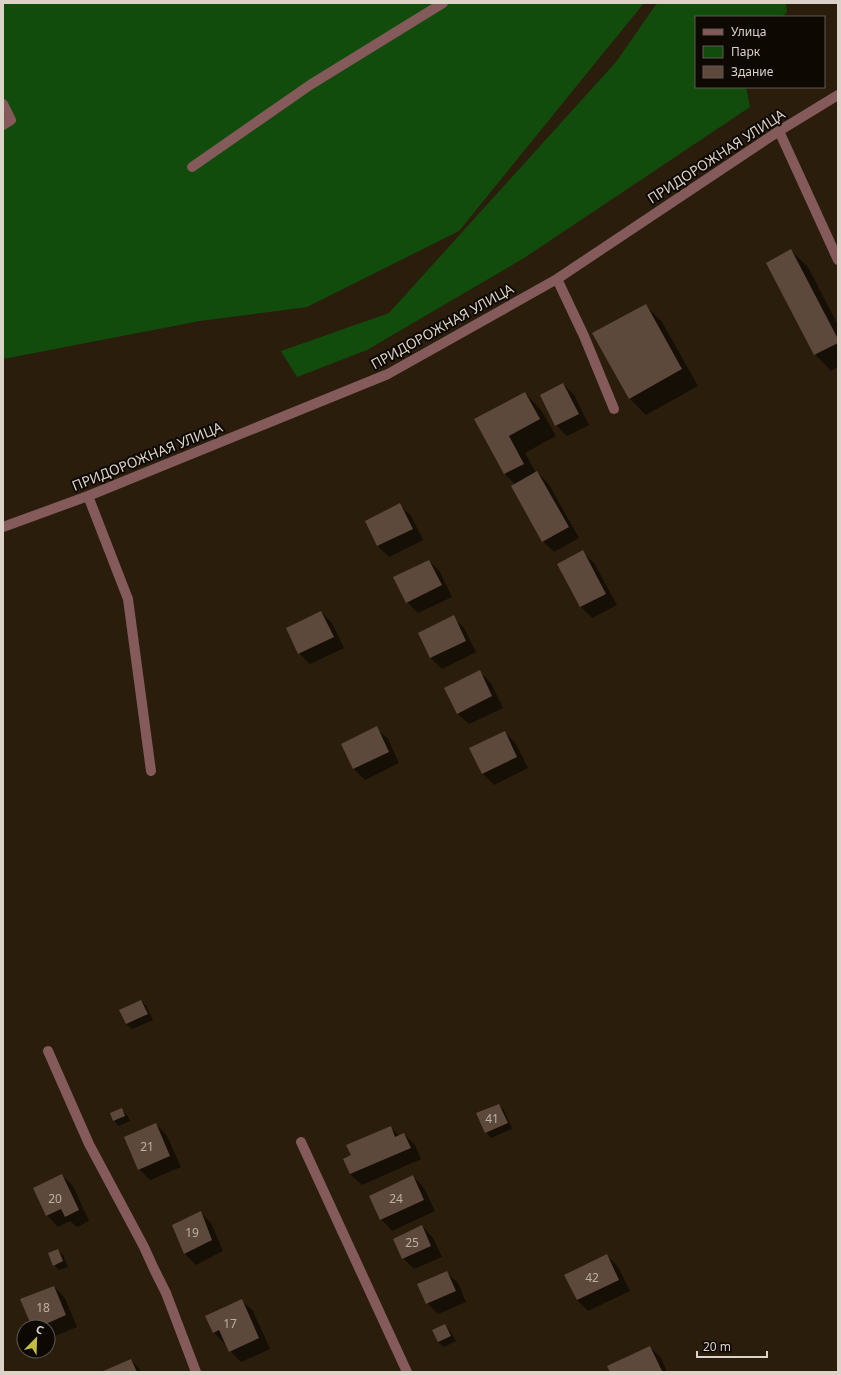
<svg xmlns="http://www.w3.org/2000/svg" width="841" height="1375" font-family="'Noto Sans',sans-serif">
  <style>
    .green { fill: #124c0c }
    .shadow { fill: #0007 }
    .building { fill: #5d483c }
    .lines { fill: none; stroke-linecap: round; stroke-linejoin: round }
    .minor { stroke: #845a5a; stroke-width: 10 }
    .labels { text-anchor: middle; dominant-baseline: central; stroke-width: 4; stroke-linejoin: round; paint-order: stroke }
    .number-label { font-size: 12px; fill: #bcb0a5 }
    .street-label { font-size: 14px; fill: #dbd2c8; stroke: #0e0803 }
  </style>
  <rect width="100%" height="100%" fill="#2a1d0c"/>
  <path class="green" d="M3,3H644L459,231L307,307L200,321L3,359Z
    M657,3H786L787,12L782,17H696V87H746L750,107L524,258L367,350L297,377L281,351L389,313L616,62Z"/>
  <path class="shadow" d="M791,251L808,267L838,325V367L831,371L815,354Z
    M645,305L662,322L698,386L646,415L629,398Z
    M563,384L574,395L589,425L567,436L556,425Z
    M525,393L541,410L556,436L525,453L536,473L537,472L548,483L579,538L554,552L543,541L515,484L505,474L476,419Z
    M400,505L411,516L423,540L389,557L378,546L366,521Z
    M583,552L594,563L617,605L592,618L581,607L559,564Z
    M429,561L440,572L452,597L418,613L407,602Z
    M321,612L332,623L344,648L310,664L299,653Z
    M453,617L464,628L476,652L442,669L431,658L419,633Z
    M480,672L491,683L503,708L469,724L457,713Z
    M376,728L388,739L399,763L365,780L354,769L342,744Z
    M505,732L516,744L528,768L494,785L482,773Z
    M141,1001L146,1006L153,1020L132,1029L126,1024Z
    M499,1105L504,1110L512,1129L491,1138L486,1132Z
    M122,1110L127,1115L130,1121L119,1126L114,1120Z
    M156,1124L167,1136L181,1167L150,1180L139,1169Z
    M390,1127L399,1136L404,1134L415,1145L421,1159L362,1185L350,1174L352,1156Z
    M62,1175L73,1186L89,1221L77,1227L70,1221L58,1227L47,1215Z
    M413,1176L424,1188L435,1211L392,1231L381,1219Z
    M200,1212L211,1223L223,1251L196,1265L185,1254L173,1225Z
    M422,1226L433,1238L442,1257L414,1269L403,1258Z
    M57,1250L63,1255L68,1267L59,1270L54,1265Z
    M607,1255L618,1267L630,1291L588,1311L577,1300L566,1275Z
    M446,1272L458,1283L466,1302L438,1314L427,1303Z
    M54,1287L65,1298L77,1327L48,1339V1327H33Z
    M241,1300L253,1311L270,1349L241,1362L230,1351L226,1343L225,1344L214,1333Z
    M445,1325L450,1331L456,1341L444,1347L438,1342Z
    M650,1347L661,1358L667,1372H611L608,1367Z
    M131,1360L142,1372H103Z"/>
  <path class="building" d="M791,249L838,339V343L814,355L766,263Z
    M646,304L682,369L629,399L592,333Z
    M563,383L579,414L555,426L540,395Z
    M525,392L540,419L509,436L524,464L504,474L474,419Z
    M537,471L569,527L542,542L511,486Z
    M400,503L413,529L377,546L365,521Z
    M583,550L606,594L580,607L557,564Z
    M429,560L442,585L406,603L393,577Z
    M321,611L334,637L298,654L286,628Z
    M454,615L466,641L430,658L418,633Z
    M480,670L492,696L457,714L444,688Z
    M377,726L389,752L353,769L341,744Z
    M505,731L517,757L482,774L469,748Z
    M141,1000L148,1014L126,1024L119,1010Z
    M499,1104L508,1123L485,1133L476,1113Z
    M122,1108L125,1116L113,1121L110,1113Z
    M156,1123L170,1156L138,1170L124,1137Z
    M391,1126L395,1137L404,1133L411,1148L350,1174L343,1159L351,1155L346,1145Z
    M62,1174L79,1210L65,1217L61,1209L46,1216L33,1188Z
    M413,1175L424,1200L380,1220L369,1196Z
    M201,1211L212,1240L184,1254L172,1225Z
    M422,1225L431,1246L402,1259L393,1239Z
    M58,1249L63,1261L53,1266L48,1253Z
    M607,1254L619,1280L577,1300L564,1275Z
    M447,1271L456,1291L426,1304L417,1284Z
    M54,1286L66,1315L39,1327H32L20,1299Z
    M242,1299L259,1338L229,1352L219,1330L213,1333L205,1316Z
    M445,1324L451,1336L438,1342L432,1330Z
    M650,1346L662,1371L610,1372L607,1366Z
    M131,1359L137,1372H101Z"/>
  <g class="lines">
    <path class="minor" d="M3,104L11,120L3,125
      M779,131L838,260
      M192,167L310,85L443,3
      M557,279L584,336L614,409
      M88,496L128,599L151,771
      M3,527L88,496L388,374L557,279L779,131L838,95
      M48,1051L89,1144L144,1247L154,1269L166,1293L196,1372
      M301,1142L407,1372"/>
  </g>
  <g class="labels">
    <g class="number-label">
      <text x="492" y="1118">41</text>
      <text x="147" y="1146">21</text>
      <text x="55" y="1198">20</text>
      <text x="396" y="1198">24</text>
      <text x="192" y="1232">19</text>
      <text x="412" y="1242">25</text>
      <text x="592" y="1277">42</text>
      <text x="43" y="1307">18</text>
      <text x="230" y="1323">17</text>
    </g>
    <g class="street-label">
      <text transform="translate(716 156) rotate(-33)">ПРИДОРОЖНАЯ УЛИЦА</text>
      <text transform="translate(442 326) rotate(-29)">ПРИДОРОЖНАЯ УЛИЦА</text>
      <text transform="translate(147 456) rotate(-22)">ПРИДОРОЖНАЯ УЛИЦА</text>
    </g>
  </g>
  <rect width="841" height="1375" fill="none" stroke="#dbd2c8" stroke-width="8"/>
  <rect x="695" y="16" width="130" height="72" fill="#0e0803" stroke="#605952"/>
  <rect x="703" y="29" width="20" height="6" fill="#845a5a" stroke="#605952"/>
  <text x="731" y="36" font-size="12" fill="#dbd2c8">Улица</text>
  <rect x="703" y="46" width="20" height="12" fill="#124c0c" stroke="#605952"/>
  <text x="731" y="56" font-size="12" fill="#dbd2c8">Парк</text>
  <rect x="703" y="66" width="20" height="12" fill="#5d483c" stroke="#605952"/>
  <text x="731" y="76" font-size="12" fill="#dbd2c8">Здание</text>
  <g transform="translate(36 1339) rotate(23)"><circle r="19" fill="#0e0803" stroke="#605952"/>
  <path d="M0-3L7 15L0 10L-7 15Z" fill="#c1bd40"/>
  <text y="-6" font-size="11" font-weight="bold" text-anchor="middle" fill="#dbd2c8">С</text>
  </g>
  <path d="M697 1351v6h70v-6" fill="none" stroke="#dbd2c8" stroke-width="2"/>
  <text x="703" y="1351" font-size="12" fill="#dbd2c8" stroke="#0e0803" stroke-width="3" paint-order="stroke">20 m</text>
</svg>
